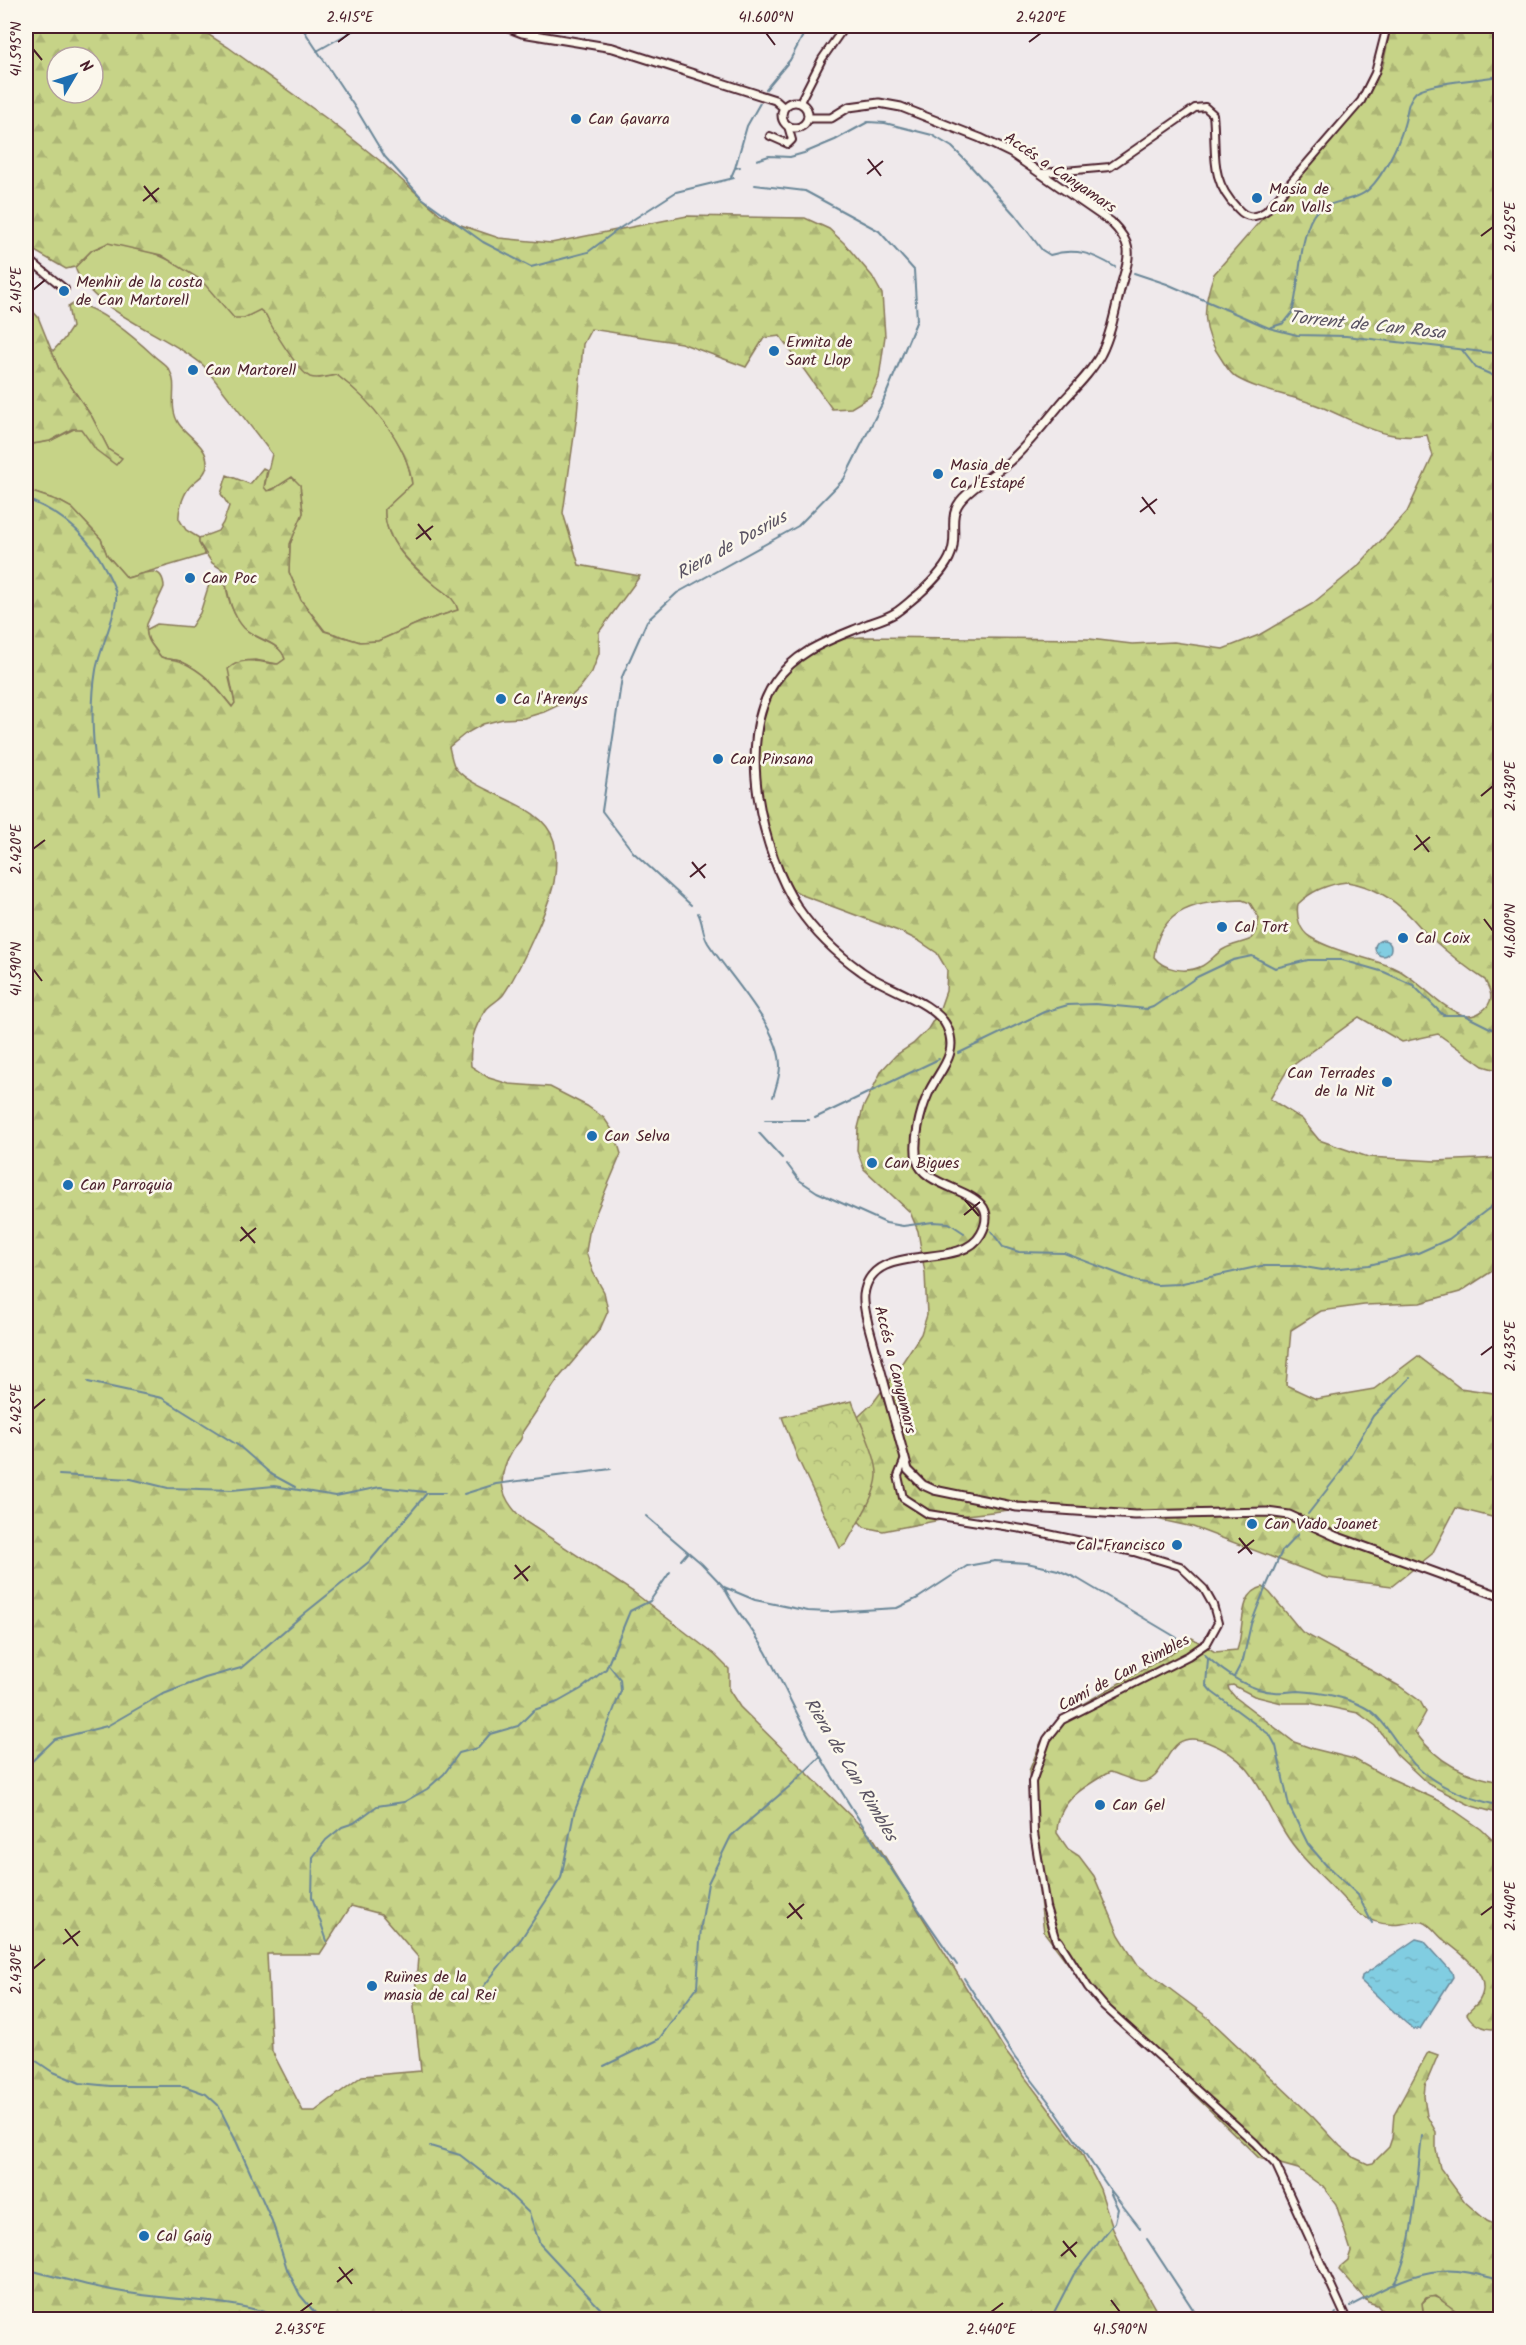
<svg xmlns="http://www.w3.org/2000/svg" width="1526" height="2345" font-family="Kalam,sans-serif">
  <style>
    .green { fill: #c6d387; stroke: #887959; stroke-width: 1.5 }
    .forest { fill: url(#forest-firs); stroke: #887959; stroke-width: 1.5; fill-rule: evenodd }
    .park { fill: url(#park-crowns); stroke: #887959; stroke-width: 1.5 }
    .water { fill: url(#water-ripples); stroke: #6b8798; stroke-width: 1.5 }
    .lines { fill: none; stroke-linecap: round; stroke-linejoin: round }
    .stream { stroke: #6b8798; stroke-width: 2 }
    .minor-casing { stroke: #4a1f2b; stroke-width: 10 }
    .tertiary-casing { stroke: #4a1f2b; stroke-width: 11 }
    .minor { stroke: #fbf7ec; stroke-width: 6 }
    .tertiary { stroke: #fbf7ec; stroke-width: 7 }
    .ticks { fill: none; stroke: #4a1f2b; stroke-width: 2 }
    .poi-dot { fill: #1f6fb2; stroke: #fbf7ec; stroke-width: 2 }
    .labels { text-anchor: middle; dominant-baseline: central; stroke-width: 5; stroke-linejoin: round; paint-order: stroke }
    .poi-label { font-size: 16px; fill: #4a1f2b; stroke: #fbf7ec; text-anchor: start }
    .street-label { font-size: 16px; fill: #4a1f2b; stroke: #fbf7ec }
    .water-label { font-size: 18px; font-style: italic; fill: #5a5362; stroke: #fbf7ec }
    .neatline { fill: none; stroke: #4a1f2b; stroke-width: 2 }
    .ticks-label { font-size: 15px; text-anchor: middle; fill: #4a1f2b }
  </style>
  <defs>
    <pattern id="forest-firs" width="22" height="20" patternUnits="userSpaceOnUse" patternTransform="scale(1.5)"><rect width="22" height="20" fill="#c6d387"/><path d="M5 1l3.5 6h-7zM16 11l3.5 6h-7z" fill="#acb575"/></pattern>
    <pattern id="park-crowns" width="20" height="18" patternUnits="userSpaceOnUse" patternTransform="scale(1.5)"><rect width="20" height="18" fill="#c6d387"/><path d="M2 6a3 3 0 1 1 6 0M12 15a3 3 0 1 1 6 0" fill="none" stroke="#acb575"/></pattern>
    <pattern id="water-ripples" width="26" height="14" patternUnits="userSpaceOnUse" patternTransform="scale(1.5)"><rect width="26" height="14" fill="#81cde1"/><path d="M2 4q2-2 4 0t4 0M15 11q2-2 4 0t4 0" fill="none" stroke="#71b0c1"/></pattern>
  </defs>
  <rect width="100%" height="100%" fill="#efe9eb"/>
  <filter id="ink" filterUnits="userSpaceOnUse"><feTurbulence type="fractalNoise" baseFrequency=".0167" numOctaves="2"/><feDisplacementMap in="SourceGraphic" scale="12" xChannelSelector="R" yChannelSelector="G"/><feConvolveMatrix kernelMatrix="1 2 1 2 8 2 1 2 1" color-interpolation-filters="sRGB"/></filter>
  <g filter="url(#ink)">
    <path class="green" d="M108,243C169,248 202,280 244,318L259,309L266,315L296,362L319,378L337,375C371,400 407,441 412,484L385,509C383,548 428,580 456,601L458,610L421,622L378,641L360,642L325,631L301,600L289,572L290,544L303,513L300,485L278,487L267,491L264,488L272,454L204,366C171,336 88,310 75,267L92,250Z
      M73,304C96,304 137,340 153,355C158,360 166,364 170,371C179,386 167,406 179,424C188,437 208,446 207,464C207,476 194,480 188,489C183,496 178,511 179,519L186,530L199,538V543L205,555L127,578L107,555L101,539L72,508L59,501L26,490V445L50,441L76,428L81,429L109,450L92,417L59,369L52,352L64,339L72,327L68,307Z
      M224,575C227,596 231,615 248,631C260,642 280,642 285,659L278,664L255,660L241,661L229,678L235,703L233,708C217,687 204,672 180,661C173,659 168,660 161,657L148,640L146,630L157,624L191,627L200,613L210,581Z
      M1430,2296C1442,2297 1456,2310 1463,2319H1424L1422,2303Z"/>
    <path class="forest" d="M26,26H195L228,47L330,121L379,160L441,215L458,224L499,238L551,243L687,216L805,218L829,229L844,243L872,276L882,294L885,336L879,378L871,396L851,408L832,409L780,336L764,338L746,367L681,343L591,329L583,344L577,415L563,513L579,565L640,576L599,632V653L592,672L579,689L563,703L544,712L524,718L503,719L483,724L465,734L449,747C451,754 452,764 456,769C480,796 544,803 554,841C557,852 556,871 554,882C549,907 518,974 503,995C498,1001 490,1004 486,1010C473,1028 469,1045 471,1066L489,1078L509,1084L550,1087L587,1106L604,1118L615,1134L621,1154L596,1213L589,1233L586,1252L593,1272L604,1292L608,1311L600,1329L558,1379L523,1431C521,1444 517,1442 512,1451C494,1481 502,1501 526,1522L632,1591L715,1655L729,1669V1690L740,1707L874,1839L1006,2052L1081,2152L1100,2189L1113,2229L1129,2263L1161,2319H26V490L59,501L72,508L101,539L107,555L127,578C140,575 163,562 164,587L147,624C144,639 153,646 161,657C168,660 173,659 180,661C206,673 215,686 232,707L235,703L228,669C243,655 260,663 278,664L285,659C280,641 256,640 244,628C229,611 228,591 223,570L212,563L199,543V538L218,531L223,523L229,506L221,494L227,475L250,484L263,468L267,470L264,487L267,491L272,490L292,477L300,485L303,513L290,544L289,572L301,600L324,631L360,642L378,641L421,622L458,610C455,598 446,594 436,586C414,567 383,541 385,509L412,484C408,443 369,399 337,375C329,376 318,380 310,377C298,371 272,328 266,315L260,310L244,318H234L201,280L161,255L108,243L92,250L75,267L66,269L26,246ZM57,57H93V93H57ZM351,1906L381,1914L418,1957L414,2007L421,2071L362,2076L315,2111H303L272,2051L267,1954H320Z
      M1391,26H1500V1071L1483,1066L1438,1034L1402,1042L1359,1017L1288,1069L1270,1099L1302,1119L1319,1140L1368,1157L1436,1161L1500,1158V1266L1460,1292L1420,1303L1364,1305L1321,1311L1291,1330L1286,1385L1316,1399L1374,1389L1418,1356L1460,1388L1500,1394V1519L1456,1508L1432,1554L1392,1586L1327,1578L1193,1527L1152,1518L1028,1508L966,1515L883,1531L864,1527L850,1512L845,1434L858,1417L873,1403L898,1369L921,1334L927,1315L925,1273L918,1231L910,1212L864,1169L857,1150L858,1128L863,1108L882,1070L896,1055L913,1044L928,1029L939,1011L946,991L947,970L937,953L919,941L901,932L802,895L785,885L774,867L767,847L763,827L758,764L762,701L771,683L784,667L801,654L840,639L861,637L1090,639L1132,644L1174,642L1223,649L1259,635L1312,604L1357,567L1407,512L1433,456L1427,435C1383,442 1358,422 1319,406C1293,395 1261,392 1237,378C1230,374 1226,366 1222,360C1201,331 1202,307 1214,274L1364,102L1383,65ZM1347,882C1372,886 1394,899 1411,917C1418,924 1423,931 1430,937C1448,953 1465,967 1485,980C1487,985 1491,991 1491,997C1490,1009 1474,1019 1463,1015C1435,1005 1419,978 1392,967C1367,957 1332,951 1310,937C1299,930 1296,916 1298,904C1311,891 1329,884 1347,882ZM1242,900L1250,903L1259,918L1257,929L1251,939C1243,943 1232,944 1224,949C1216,953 1210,962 1202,966C1186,974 1164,970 1154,957C1159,906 1200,902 1242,900Z
      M26,304L38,317L59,369L92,417L109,450L122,458L116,465L96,450L81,429H72L50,441L26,445Z
      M1263,1587L1270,1593L1302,1632L1399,1686L1420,1701L1426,1712L1415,1732C1438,1763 1464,1775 1500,1782V1814L1472,1806L1428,1784L1397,1755L1376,1726L1358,1713L1310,1703H1282L1254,1696L1233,1685L1228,1686L1229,1690L1235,1697L1294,1742L1314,1749L1354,1759L1379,1773L1442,1802L1481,1829L1500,1847V2028C1487,2031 1473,2026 1467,2014C1470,2009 1476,2006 1479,2001C1495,1975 1460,1953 1444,1940C1437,1935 1432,1925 1423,1922C1415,1920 1409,1923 1401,1924C1386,1926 1371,1922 1358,1913C1351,1908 1345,1900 1339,1894C1320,1874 1299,1856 1285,1833C1260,1793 1256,1760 1207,1742C1161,1725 1171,1783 1140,1782C1133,1781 1118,1774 1110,1772L1106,1774C1082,1788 1057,1802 1057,1833L1068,1849L1079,1856L1094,1876L1119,1935L1138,1965L1206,2016L1313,2117L1340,2146L1355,2158L1368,2164L1373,2163L1389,2147L1392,2138L1394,2114L1427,2054L1430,2052L1438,2055L1425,2086L1424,2096L1427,2116L1436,2132V2150L1440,2168L1465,2202L1487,2221L1500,2227V2319H1463L1455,2310L1435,2296L1426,2298L1422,2303L1424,2319H1389L1377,2305L1368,2302L1339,2270L1341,2266L1348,2260L1351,2251L1336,2204L1323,2187L1298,2169L1259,2158L1092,1995L1044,1932L1034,1850L1029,1771L1041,1742L1049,1729L1074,1709L1170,1654L1192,1638L1215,1652L1237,1650C1245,1630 1237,1593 1263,1587Z"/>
    <path class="park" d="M852,1401C859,1421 878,1457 877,1476C876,1496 856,1525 846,1544L840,1548L798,1459L782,1417Z"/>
    <path class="water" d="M1375 948a8 8 0 1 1 16 0a8 8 0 1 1-16 0Z
      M1416,1939L1424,1941L1452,1972L1453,1977L1420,2029H1414L1406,2023L1361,1981L1362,1976Z"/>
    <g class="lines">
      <path class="stream" d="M301,26L358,112L385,157L422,198L483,242L531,267L588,252L620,228L676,192L734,178
        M317,51L361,26
        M766,89L790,60L808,26
        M757,160L769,156L790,157L804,153L835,140L868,122L885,123L932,135L952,147L967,162L1015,215L1042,250L1050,255C1076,247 1093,254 1115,267
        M735,168L747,126L760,103
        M731,177L735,168L740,167
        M1134,273L1167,284L1269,328L1297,335L1346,336L1500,354
        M1269,328L1284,323L1292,313C1300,286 1299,239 1313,216C1322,200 1355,203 1369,189C1383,176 1399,144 1404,125C1408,113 1406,102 1416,92C1426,83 1484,79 1500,76
        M1462,350L1476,368L1492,375L1500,382
        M26,499C62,513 89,535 106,570C110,578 115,586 116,595C118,610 99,652 96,670C89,711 94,753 99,794
        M691,905L633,852L602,811L622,677L647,621L677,593L798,526L844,479L882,404L917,320L914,270L879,231L805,191L755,185
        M698,913C703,922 702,933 708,943C728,974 780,1028 780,1066C780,1076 776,1087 773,1097
        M959,1053L1044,1012L1068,1005L1095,1004L1147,1009L1153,1007L1197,977L1233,960L1252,956L1275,968L1308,960H1342L1384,972L1413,985L1443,1015H1464L1500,1033
        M815,1118L939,1059
        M765,1120H809
        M759,1133L782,1158
        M787,1164L799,1180L817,1192L886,1223L903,1226L933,1222L949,1223L964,1233
        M991,1231L1003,1247L1019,1252L1064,1253L1140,1282L1157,1285L1178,1284L1261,1266H1299L1322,1270L1369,1265L1418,1253L1449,1239L1496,1203
        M88,1382L162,1398L239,1446L271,1474L295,1487
        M59,1475L131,1479L168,1488L232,1490L274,1486L336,1496L380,1487L425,1492
        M464,1494L496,1484L611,1469
        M1308,1514L1340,1473L1373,1416L1410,1378
        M646,1516L701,1563L724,1587L755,1600L808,1611L829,1612L897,1608L918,1598L967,1566L995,1561L1027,1563L1058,1570L1078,1579L1184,1642
        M681,1560L687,1553
        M724,1587C735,1611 753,1629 766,1652C782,1682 796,1713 812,1742C856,1819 907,1893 957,1965
        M1204,1654C1222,1671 1249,1691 1275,1692C1283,1693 1290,1691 1298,1691C1319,1692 1345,1697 1364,1707C1382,1716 1394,1740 1406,1755C1429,1785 1465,1797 1500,1806
        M1208,1659L1206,1685L1212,1692L1270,1735L1276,1746L1289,1806L1308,1844L1326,1865L1358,1895L1372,1923
        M1234,1677L1243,1660L1251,1624L1262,1596L1282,1551L1298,1534
        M26,1767L55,1739L107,1726L161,1695L205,1678L241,1668L305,1613L370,1561L427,1493H445
        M327,1941L312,1897L313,1857L326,1840L342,1827L354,1823L377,1806L404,1802L427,1789L444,1774L459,1753L478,1748L490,1734L518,1726L534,1710L558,1702L581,1689L606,1669L630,1611L650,1601L670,1572
        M964,1978L1015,2058L1049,2102L1109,2188L1140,2228
        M476,1996L521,1939L561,1878L574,1813L621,1691L620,1679L608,1664
        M26,2054L51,2071L80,2083L110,2086H184L206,2094L218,2105L237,2143L272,2221L287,2269L300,2295L321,2320
        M604,2066L659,2039L697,1987L701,1926L708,1883L731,1836L790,1786L820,1757
        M430,2146L460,2155L505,2190L529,2213L540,2244L611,2320
        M1147,2239L1200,2320
        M26,2269C70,2281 114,2293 160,2297C203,2302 246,2302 286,2320
        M1393,2285C1414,2254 1417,2175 1422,2136
        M1350,2306C1378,2292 1408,2273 1440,2271C1461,2269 1481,2275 1500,2280
        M1050,2320L1074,2274L1115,2222L1118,2209L1110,2192
        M1331,2320L1336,2313"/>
      <defs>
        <path id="minor" d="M800,102L822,59L845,26
          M770,136L788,144L792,140L788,126
          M1042,173L1110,167L1195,108L1205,107L1213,114C1217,152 1208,179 1238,209C1247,219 1255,218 1266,211L1361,101L1375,73L1387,26
          M26,257L65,289
          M904,1461L898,1476L903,1498L928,1514L1029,1530L1134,1552L1180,1566L1204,1589L1213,1605L1218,1623L1207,1643L1188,1656L1062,1720L1047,1739L1032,1782L1034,1833L1046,1907L1056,1941H1059L1088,1987L1104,2006L1255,2143L1276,2165L1347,2320"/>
        <path id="tertiary" d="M504,26L522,33L613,48L775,100L784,108
          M782 115a13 13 0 1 1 26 0a13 13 0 1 1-26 0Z
          M808,118H831L849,107L879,103L901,107L980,138L1011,153L1111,222C1137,248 1128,258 1120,290C1115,311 1111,334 1101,354C1092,371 1077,386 1064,400C1046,421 1030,443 1010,461C995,474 976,484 963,498C946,516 959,533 951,554C946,569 930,584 919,594C911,600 903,608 895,613C887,618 877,621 868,624C833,639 797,649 775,682C735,739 762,854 798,908C815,933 837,954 861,971C883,988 936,1002 947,1027C960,1055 938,1071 928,1094C920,1112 913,1141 917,1160C925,1194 1007,1187 981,1234C960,1273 871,1238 864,1295C863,1304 866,1315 868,1324L908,1470L923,1485L934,1490L1017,1507L1135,1515L1267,1512L1289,1515L1335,1536L1500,1596"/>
      </defs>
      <use href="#minor" class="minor-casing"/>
      <use href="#tertiary" class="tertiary-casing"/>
      <use href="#minor" class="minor"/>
      <use href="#tertiary" class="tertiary"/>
    </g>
  </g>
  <path class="ticks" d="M766,33L775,45M338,42L350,33M1029,42L1041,33M33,49L42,60M868,159L881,176M867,174L883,161M144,186L157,202M143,201L159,188M1481,236L1493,227M33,290L45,280M1142,497L1155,514M1140,512L1157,499M418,524L431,540M416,539L433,526M1481,796L1493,786M1416,835L1429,852M33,849L45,840M1414,850L1430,837M692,862L705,878M690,877L706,864M1484,919L1493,931M33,969L42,981M965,1200L979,1216M964,1215L980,1202M241,1227L255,1243M240,1241L256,1228M1481,1355L1493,1346M33,1409L45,1399M1239,1538L1252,1554M1238,1553L1254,1540M515,1565L528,1581M514,1579L530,1566M789,1903L802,1919M1481,1915L1493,1906M787,1918L804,1904M65,1929L78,1946M63,1944L80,1931M33,1969L45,1959M1063,2241L1076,2257M1061,2256L1077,2242M339,2267L352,2284M337,2282L353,2269M1111,2300L1120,2312M300,2312L312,2303M991,2312L1003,2303"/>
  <g class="poi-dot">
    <circle cx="576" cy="119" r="6"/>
    <circle cx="1257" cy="198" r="6"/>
    <circle cx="64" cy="291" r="6"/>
    <circle cx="774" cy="351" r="6"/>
    <circle cx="193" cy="370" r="6"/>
    <circle cx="938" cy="474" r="6"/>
    <circle cx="190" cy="578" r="6"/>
    <circle cx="501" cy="699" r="6"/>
    <circle cx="718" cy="759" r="6"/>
    <circle cx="1222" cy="927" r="6"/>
    <circle cx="1403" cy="938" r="6"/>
    <circle cx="1387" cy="1082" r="6"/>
    <circle cx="592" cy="1136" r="6"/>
    <circle cx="872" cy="1163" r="6"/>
    <circle cx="68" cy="1185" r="6"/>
    <circle cx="1252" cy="1524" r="6"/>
    <circle cx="1177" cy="1545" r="6"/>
    <circle cx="1100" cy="1805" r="6"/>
    <circle cx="372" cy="1986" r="6"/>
    <circle cx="144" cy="2236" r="6"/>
  </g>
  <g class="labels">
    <g class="poi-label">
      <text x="588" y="119">Can Gavarra</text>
      <text x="1269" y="189">Masia de<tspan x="1269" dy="18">Can Valls</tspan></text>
      <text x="76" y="282">Menhir de la costa<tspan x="76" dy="18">de Can Martorell</tspan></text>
      <text x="786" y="342">Ermita de<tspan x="786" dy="18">Sant Llop</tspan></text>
      <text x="205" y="370">Can Martorell</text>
      <text x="950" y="465">Masia de<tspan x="950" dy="18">Ca l'Estapé</tspan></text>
      <text x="202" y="578">Can Poc</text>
      <text x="513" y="699">Ca l'Arenys</text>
      <text x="730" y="759">Can Pinsana</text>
      <text x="1234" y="927">Cal Tort</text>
      <text x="1415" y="938">Cal Coix</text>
      <text x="1375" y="1073" text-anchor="end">Can Terrades<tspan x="1375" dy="18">de la Nit</tspan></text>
      <text x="604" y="1136">Can Selva</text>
      <text x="884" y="1163">Can Bigues</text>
      <text x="80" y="1185">Can Parroquia</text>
      <text x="1264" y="1524">Can Vado Joanet</text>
      <text x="1165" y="1545" text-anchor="end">Cal Francisco</text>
      <text x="1112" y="1805">Can Gel</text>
      <text x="384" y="1977">Ruïnes de la<tspan x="384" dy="18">masia de cal Rei</tspan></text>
      <text x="156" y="2236">Cal Gaig</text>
    </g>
    <g class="street-label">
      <text transform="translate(1060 173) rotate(34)">Accés a Canyamars</text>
      <text transform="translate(895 1370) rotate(76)">Accés a Canyamars</text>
      <text transform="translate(1124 1673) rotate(-28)">Camí de Can Rimbles</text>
    </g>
    <g class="water-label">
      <text transform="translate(1367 326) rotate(6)">Torrent de Can Rosa</text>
      <text transform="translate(732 546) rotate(-29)">Riera de Dosrius</text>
      <text transform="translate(850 1770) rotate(59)">Riera de Can Rimbles</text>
    </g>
  </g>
  <rect width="1526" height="2345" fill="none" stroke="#fbf7ec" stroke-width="66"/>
  <g transform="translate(75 75) rotate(51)"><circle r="28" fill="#fbf7ec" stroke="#b4a19f" stroke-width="1.5"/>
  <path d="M0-4.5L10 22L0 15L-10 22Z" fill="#1f6fb2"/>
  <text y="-9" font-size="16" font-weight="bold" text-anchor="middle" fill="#4a1f2b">N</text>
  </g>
  <rect x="33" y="33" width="1460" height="2279" class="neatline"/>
  <g class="ticks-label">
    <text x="350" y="22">2.415°E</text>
    <text x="766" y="22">41.600°N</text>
    <text x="1041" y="22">2.420°E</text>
    <text transform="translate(16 49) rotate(-90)" y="5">41.595°N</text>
    <text transform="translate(1510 227) rotate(-90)" y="5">2.425°E</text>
    <text transform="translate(16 290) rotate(-90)" y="5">2.415°E</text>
    <text transform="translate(1510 786) rotate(-90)" y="5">2.430°E</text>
    <text transform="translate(16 849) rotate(-90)" y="5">2.420°E</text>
    <text transform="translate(1510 931) rotate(-90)" y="5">41.600°N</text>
    <text transform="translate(16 969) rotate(-90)" y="5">41.590°N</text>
    <text transform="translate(1510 1346) rotate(-90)" y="5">2.435°E</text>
    <text transform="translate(16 1409) rotate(-90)" y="5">2.425°E</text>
    <text transform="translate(1510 1906) rotate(-90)" y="5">2.440°E</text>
    <text transform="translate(16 1969) rotate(-90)" y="5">2.430°E</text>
    <text x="300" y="2334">2.435°E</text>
    <text x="991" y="2334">2.440°E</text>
    <text x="1120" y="2334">41.590°N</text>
  </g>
</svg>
